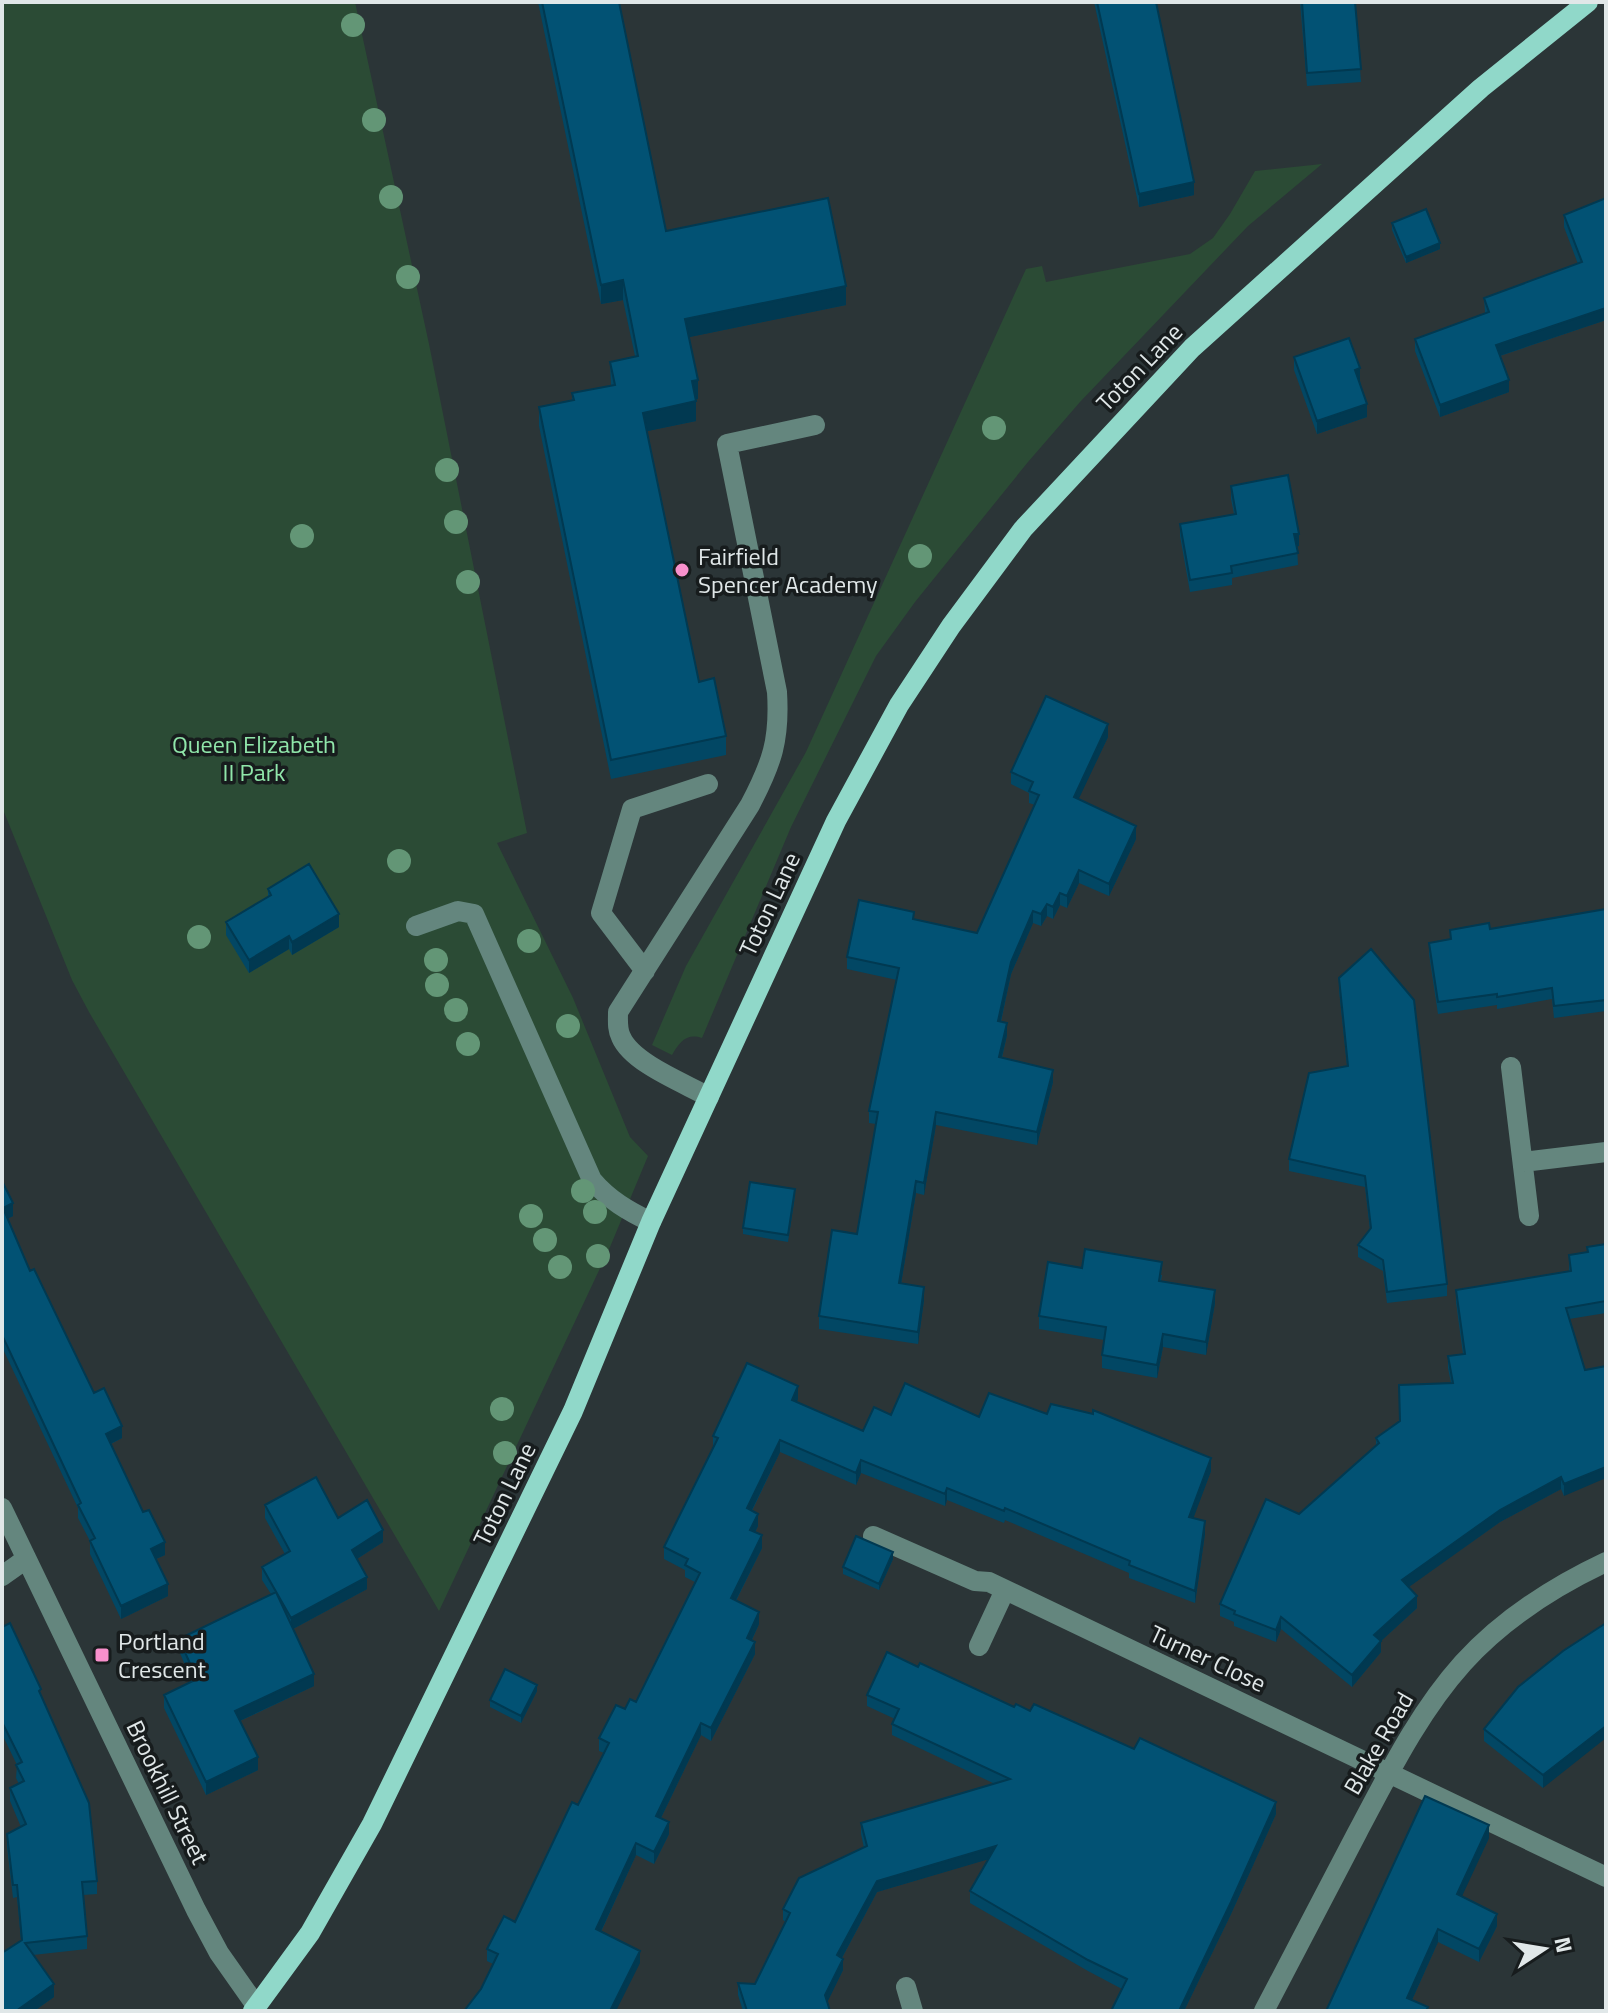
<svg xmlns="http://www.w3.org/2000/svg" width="1608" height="2013" font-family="'Titillium Web',sans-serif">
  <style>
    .green { fill: #2b4b35 }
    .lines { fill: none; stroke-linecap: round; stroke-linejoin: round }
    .minor { stroke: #64867e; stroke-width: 20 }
    .major { stroke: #90d8c9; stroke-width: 20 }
    .tree { fill: #639676 }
    .wall { fill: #024764 }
    .shaded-wall { fill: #013951 }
    .building { fill: #025274; stroke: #013951; stroke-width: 2 }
    .poi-dot { fill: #f890cc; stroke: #171c1d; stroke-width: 3 }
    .labels { text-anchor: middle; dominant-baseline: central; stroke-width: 7; stroke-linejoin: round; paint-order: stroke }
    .street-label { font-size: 24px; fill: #e0e7e8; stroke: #171c1d }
    .poi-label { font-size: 24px; fill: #e0e7e8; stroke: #171c1d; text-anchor: start }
    .park-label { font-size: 24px; fill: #90e6aa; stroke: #171c1d }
  </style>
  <rect width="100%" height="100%" fill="#2b3537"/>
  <path class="green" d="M2,2H355L429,344L527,833L497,843L573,998L630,1137L648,1156L610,1247L439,1611L89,1012L72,980L2,807Z
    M1322,164L1248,226L1080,402L1028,462L915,602L876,656L791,827L702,1038C686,1033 680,1042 672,1055L652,1045L686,966L806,752L1026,269L1042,266L1046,282L1190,254L1213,238L1230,214L1255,171Z"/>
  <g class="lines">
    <path class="minor" d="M416,926L458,911L474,914L592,1180C609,1200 628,1211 651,1222
      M645,971L601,913L632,809L708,784
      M1511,1067L1529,1216
      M709,1097C684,1083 632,1063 621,1037C617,1029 618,1021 618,1012L750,805C772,763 780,740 777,692L727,444L815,425
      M1523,1162L1606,1152
      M2,1508L196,1910L219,1953L257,2007
      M873,1536L975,1581L989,1582L1606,1877
      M2,1576L26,1559
      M979,1646L1005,1590
      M906,1987L913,2011
      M1264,2011C1295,1952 1326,1892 1357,1833C1388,1775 1418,1713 1463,1663C1502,1620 1553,1587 1606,1562"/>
    <path class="major" d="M253,2011L310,1933L372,1824L573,1411L651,1222L836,821L899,705L951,626L1023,529L1192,348L1481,88L1588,2"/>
  </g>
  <g class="tree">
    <circle cx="353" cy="25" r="12"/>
    <circle cx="374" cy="120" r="12"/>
    <circle cx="391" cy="197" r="12"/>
    <circle cx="408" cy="277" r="12"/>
    <circle cx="994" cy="428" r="12"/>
    <circle cx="447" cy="470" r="12"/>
    <circle cx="456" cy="522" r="12"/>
    <circle cx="302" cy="536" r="12"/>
    <circle cx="920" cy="556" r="12"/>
    <circle cx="468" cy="582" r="12"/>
    <circle cx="399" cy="861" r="12"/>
    <circle cx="199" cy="937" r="12"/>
    <circle cx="529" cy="941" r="12"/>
    <circle cx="436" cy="960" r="12"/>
    <circle cx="437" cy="985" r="12"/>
    <circle cx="456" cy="1010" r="12"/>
    <circle cx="568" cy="1026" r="12"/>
    <circle cx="468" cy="1044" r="12"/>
    <circle cx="583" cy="1191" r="12"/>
    <circle cx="595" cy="1212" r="12"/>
    <circle cx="531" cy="1216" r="12"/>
    <circle cx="545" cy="1240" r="12"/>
    <circle cx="598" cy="1256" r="12"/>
    <circle cx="560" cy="1267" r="12"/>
    <circle cx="502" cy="1409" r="12"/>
    <circle cx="505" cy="1453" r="12"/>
  </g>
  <path class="wall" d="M538,2H619L666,231L846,305L689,337L698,399H695L696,421L647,431L699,682L726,736V755L611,779L539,426V407L572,400V393L611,386L610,362L635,356L623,300L601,304Z
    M1094,2H1156L1194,195L1139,207Z
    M1300,2H1355L1361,82L1307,86Z
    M1564,215L1606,320L1500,356L1509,392L1440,417L1415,351V339L1485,313L1484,298L1578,264L1564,227Z
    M1392,223L1440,249L1406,263L1392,230Z
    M1294,357L1360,381L1367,417L1317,434L1294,370Z
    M1231,486L1299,546H1297L1298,565L1232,578V585L1190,592L1180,536V524L1234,514L1231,499Z
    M1108,737L1078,799L1136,839L1109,896L1079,883L1067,908L1060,905L1053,919L1047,916L1041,926L1033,923L1011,974L1001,1022L1007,1035L1002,1058L1053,1082L1037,1145L936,1125L924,1195L916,1193L901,1284L924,1300L918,1344L819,1329V1316L857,1234L876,1124L869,1123V1111L897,980L847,969V957L914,919L977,933L1035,805L1029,803V793L1011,784V772Z
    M268,889L339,927L292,955L289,949L249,973L226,935V922L268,897Z
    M1606,909V1011L1554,1018L1552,999L1497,1009V1005L1438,1014L1429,954V943L1450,940V930L1490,929Z
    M1339,978L1447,1284V1296L1387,1303L1383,1271L1358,1257V1245L1370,1230L1365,1187L1289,1171V1159L1347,1066L1339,990Z
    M2,1181L13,1216L7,1219L30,1271L94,1393L122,1438L111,1444L143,1512L165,1555L156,1559L168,1596L121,1619L90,1554V1541L78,1518V1508L2,1347Z
    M795,1196L788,1242L743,1234V1228Z
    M1606,1244V1313L1569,1319L1564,1496L1561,1489L1500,1522L1408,1587L1417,1608L1381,1641V1652L1352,1687L1281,1629L1276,1642L1234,1626V1622L1220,1616V1604L1376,1446V1438L1451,1383L1448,1368V1356L1463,1354L1456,1302V1290L1569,1271V1255L1587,1252V1247Z
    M1082,1268L1162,1275L1161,1281L1215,1303L1206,1355L1163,1347L1157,1378L1102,1368V1355L1104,1340L1039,1329V1316Z
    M798,1399L796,1402L863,1431L891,1415L979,1417L1047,1414L1211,1471L1193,1518L1205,1534L1195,1603L1129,1578V1573L1005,1520L1004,1523L947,1500L945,1506L861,1473L856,1485L780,1452L752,1511L758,1526L755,1532L762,1548L736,1601L759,1624L752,1640L755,1654L711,1741L701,1735L661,1818L669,1834L654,1864L636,1855L601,1932L640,1963L493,1964L487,1961V1949L515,1922L578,1805L604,1753L599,1751V1738L625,1709L636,1702L695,1582L685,1577V1570L664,1559V1547L713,1448V1436Z
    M265,1505L338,1518L383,1542L357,1559L367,1589L293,1629L314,1686L240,1721L258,1770L206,1795L164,1708V1695L192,1681L179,1651V1639L271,1594L262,1580V1567L285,1554L265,1518Z
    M893,1559L879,1590L843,1574V1567Z
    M2,1627L41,1697L97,1881V1894L83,1895L87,1936V1949L33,1955L54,1997L34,2011H2L21,1940L17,1897L13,1898L7,1847V1834L21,1827L10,1801V1788L19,1784L16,1778L17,1765L2,1734Z
    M1563,1651L1543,1788L1484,1741V1729Z
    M918,1667L1014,1707L1030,1711L1276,1814L1231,1914L1184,2011H1111L1122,1989L1088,1971L970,1903V1891L988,1859L877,1892L842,1958L843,1970L827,2002L830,2011H743L738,1995V1983L755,1984L786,1922L783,1920V1909L864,1848L861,1834V1823L995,1784L892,1735V1724L895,1719L867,1706V1695Z
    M537,1691L521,1723L490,1707V1700Z
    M1489,1838L1461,1897L1497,1926L1479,1962L1438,1942L1412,2000L1428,2011H1326Z"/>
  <path class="shaded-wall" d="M1194,182V195L1139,207V194Z
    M1440,243V249L1406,263V257Z
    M623,280V300L601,304V285Z
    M846,286V305L685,338V319Z
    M1606,308V320L1496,357V345Z
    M1360,368V381L1355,383V370Z
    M698,380V399L692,400V381Z
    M1509,380V392L1440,417V405Z
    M696,401V421L643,432V413Z
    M1367,404V417L1317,434V421Z
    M1294,534H1299V546L1294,547Z
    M1108,724V737L1074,809V797Z
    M1136,826V839L1109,896V884Z
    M1079,870V883L1067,908V896Z
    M1060,893V905L1053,919V907Z
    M1047,904V916L1041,926V914Z
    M1033,911V923L1011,974L998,1034V1021L1011,962Z
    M339,914V927L292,955V942Z
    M289,936V949L249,973V960Z
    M1007,1023V1035L999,1069V1057Z
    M1053,1070V1082L1037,1145V1132Z
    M936,1112V1125L924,1195V1183Z
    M916,1181V1193L899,1296V1283Z
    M13,1203V1216L3,1221V1208Z
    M924,1287V1300L918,1344V1332Z
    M1215,1290V1303L1206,1355V1342Z
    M1163,1334V1347L1157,1378V1365Z
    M798,1386V1399L792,1413V1400Z
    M122,1426V1438L106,1446V1434Z
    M780,1440V1452L747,1520V1508Z
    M1211,1458V1471L1189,1530V1517Z
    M861,1460V1473L856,1485V1473Z
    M1606,1467V1478L1564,1496V1484Z
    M1561,1477V1489L1500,1522L1402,1592V1580L1500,1510Z
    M947,1488V1500L945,1506V1494Z
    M758,1514V1526L750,1542V1530Z
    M1205,1521V1534L1195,1603V1591Z
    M383,1530V1542L352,1562V1550Z
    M762,1535V1548L731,1610V1598Z
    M165,1542V1555L151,1561V1549Z
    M893,1552V1559L879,1590V1584Z
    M367,1577V1589L291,1630V1618Z
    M168,1584V1596L121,1619V1606Z
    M1417,1596V1608L1381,1641V1652L1352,1687V1675L1374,1635Z
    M759,1612V1624L747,1650V1638Z
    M1281,1617V1629L1276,1642V1630Z
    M755,1642V1654L711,1741V1728Z
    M314,1674V1686L235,1723V1711Z
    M537,1685V1691L521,1723V1716Z
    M701,1723V1735L656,1828V1816Z
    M1606,1726V1738L1543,1788V1775Z
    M258,1757V1770L206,1795V1782Z
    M1276,1802V1814L1231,1914L1184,2011H1179Z
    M669,1822V1834L654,1864V1852Z
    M1489,1825V1838L1457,1907V1894Z
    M636,1843V1855L596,1942V1929Z
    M996,1846V1857L877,1892L837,1967V1955L877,1881Z
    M1497,1914V1926L1479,1962V1949Z
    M1438,1929V1942L1407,2011V1998Z
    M640,1951V1963L616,2011H610Z
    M843,1959V1970L825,2007V1995Z
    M54,1984V1997L34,2011H16Z"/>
  <path class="building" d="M542,2H619L666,231L828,198L846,286L685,319L698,380L692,381L696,401L643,413L699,682L714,678L726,736L611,760L539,407L574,400L572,393L615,385L610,362L638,356L623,280L601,285Z
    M1097,2H1156L1194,182L1139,194Z
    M1302,2H1355L1361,69L1307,73Z
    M1606,198V308L1496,345L1509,380L1440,405L1415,339L1489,312L1484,298L1582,262L1564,215Z
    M1426,209L1440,243L1406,257L1392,223Z
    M1349,338L1360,368L1355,370L1367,404L1317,421L1294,357Z
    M1288,475L1299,534H1294L1298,553L1231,566L1232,573L1190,580L1180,524L1236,514L1231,486Z
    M1046,696L1108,724L1074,797L1136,826L1109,884L1079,870L1067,896L1060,893L1053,907L1047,904L1041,914L1033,911L1011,962L998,1021L1007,1023L999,1057L1053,1070L1037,1132L936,1112L924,1183L916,1181L899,1283L924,1287L918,1332L819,1316L832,1230L857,1234L878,1112L869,1111L899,968L847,957L859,900L914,912L913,919L977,933L1039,795L1029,791L1033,782L1011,772Z
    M309,864L339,914L292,942L289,936L249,960L226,922L271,895L268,889Z
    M1606,909V1000L1554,1006L1552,988L1497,997V994L1438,1002L1429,943L1451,939L1450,930L1489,923L1490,929Z
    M1371,949L1414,1000L1447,1284L1387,1292L1383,1260L1358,1245L1371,1228L1365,1176L1289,1159L1309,1073L1348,1066L1339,978Z
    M2,1181L13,1203L3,1208L30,1271L34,1269L94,1393L104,1388L122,1426L106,1434L143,1512L149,1510L165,1542L151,1549L168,1584L121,1606L90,1541L95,1538L78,1505L81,1503L2,1335Z
    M750,1182L795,1189L788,1235L743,1228Z
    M1606,1244V1301L1566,1308L1585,1370L1606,1366V1467L1564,1484L1561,1477L1500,1510L1402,1580L1417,1596L1374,1635L1381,1641L1352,1675L1281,1617L1276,1630L1234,1614L1235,1611L1220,1604L1266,1499L1299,1514L1379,1443L1376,1438L1400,1421L1399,1385L1453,1383L1448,1356L1465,1354L1456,1290L1571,1271L1569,1255L1588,1252L1587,1247Z
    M1085,1249L1162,1262L1159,1281L1215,1290L1206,1342L1163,1334L1157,1365L1102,1355L1106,1327L1039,1316L1048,1262L1082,1268Z
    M747,1363L798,1386L792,1400L863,1431L874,1407L891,1415L905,1383L979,1417L989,1393L1047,1414L1051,1404L1093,1414V1410L1211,1458L1189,1517L1205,1521L1195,1591L1129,1565L1130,1561L1005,1508L1004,1511L947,1488L945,1494L861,1460L856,1473L780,1440L747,1508L758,1514L750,1530L762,1535L731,1598L759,1612L747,1638L755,1642L711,1728L701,1723L656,1816L669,1822L654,1852L636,1843L596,1929L640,1951L610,2011H464L481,1989L498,1954L487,1949L504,1916L515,1922L572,1802L578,1805L609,1743L599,1738L616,1705L625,1709L630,1699L636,1702L700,1573L685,1565L688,1559L664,1547L718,1438L713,1436Z
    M316,1477L338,1518L367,1500L383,1530L352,1550L367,1577L291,1618L262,1567L290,1551L265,1505Z
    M856,1536L893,1552L879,1584L843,1567Z
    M276,1592L314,1674L235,1711L258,1757L206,1782L164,1695L197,1679L179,1639Z
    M10,1623L41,1689L39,1691L89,1803L97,1881L82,1882L87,1936L25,1943L54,1984L16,2011H2V1953L22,1940L17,1885H13L7,1834L26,1824L10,1788L24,1781L16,1765L22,1762L2,1722V1627Z
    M1606,1623V1726L1543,1775L1484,1729L1518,1687L1563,1651Z
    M887,1652L918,1667L920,1663L1014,1707L1016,1704L1030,1711L1034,1704L1134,1749L1140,1738L1276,1802L1231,1902L1179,2011H1111L1127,1979L1088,1960L970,1891L996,1846L877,1881L837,1955L843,1959L825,1995L830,2011H747L738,1983L755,1984L790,1913L783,1909L799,1878L867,1846L861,1823L1010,1779L892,1724L899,1709L867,1695Z
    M505,1669L537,1685L521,1716L490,1700Z
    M1425,1796L1489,1825L1457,1894L1497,1914L1479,1949L1438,1929L1407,1998L1428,2007L1426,2011H1326Z"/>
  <g class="poi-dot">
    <circle cx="682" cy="570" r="8"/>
    <rect x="94" y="1647" width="16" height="16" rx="4"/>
  </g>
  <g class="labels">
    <g class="street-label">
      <text transform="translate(1139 367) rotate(-46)">Toton Lane</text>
      <text transform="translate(769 904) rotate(-65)">Toton Lane</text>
      <text transform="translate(504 1494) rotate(-64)">Toton Lane</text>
      <text transform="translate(1208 1658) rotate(25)">Turner Close</text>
      <text transform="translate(1378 1743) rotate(-60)">Blake Road</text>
      <text transform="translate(168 1792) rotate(64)">Brookhill Street</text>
    </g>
    <g class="poi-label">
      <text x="698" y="556">Fairfield<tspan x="698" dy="28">Spencer Academy</tspan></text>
      <text x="118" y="1641">Portland<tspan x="118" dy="28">Crescent</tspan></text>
    </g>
    <g class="park-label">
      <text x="254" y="744">Queen Elizabeth<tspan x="254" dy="28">II Park</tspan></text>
    </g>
  </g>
  <rect width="1608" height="2013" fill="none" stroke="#e0e7e8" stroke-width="8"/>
  <g transform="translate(1544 1949) rotate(78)" stroke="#171c1d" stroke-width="6" paint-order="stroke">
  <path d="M0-6L14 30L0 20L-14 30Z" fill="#e0e7e8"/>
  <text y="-12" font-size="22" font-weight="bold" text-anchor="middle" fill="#e0e7e8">N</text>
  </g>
</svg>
